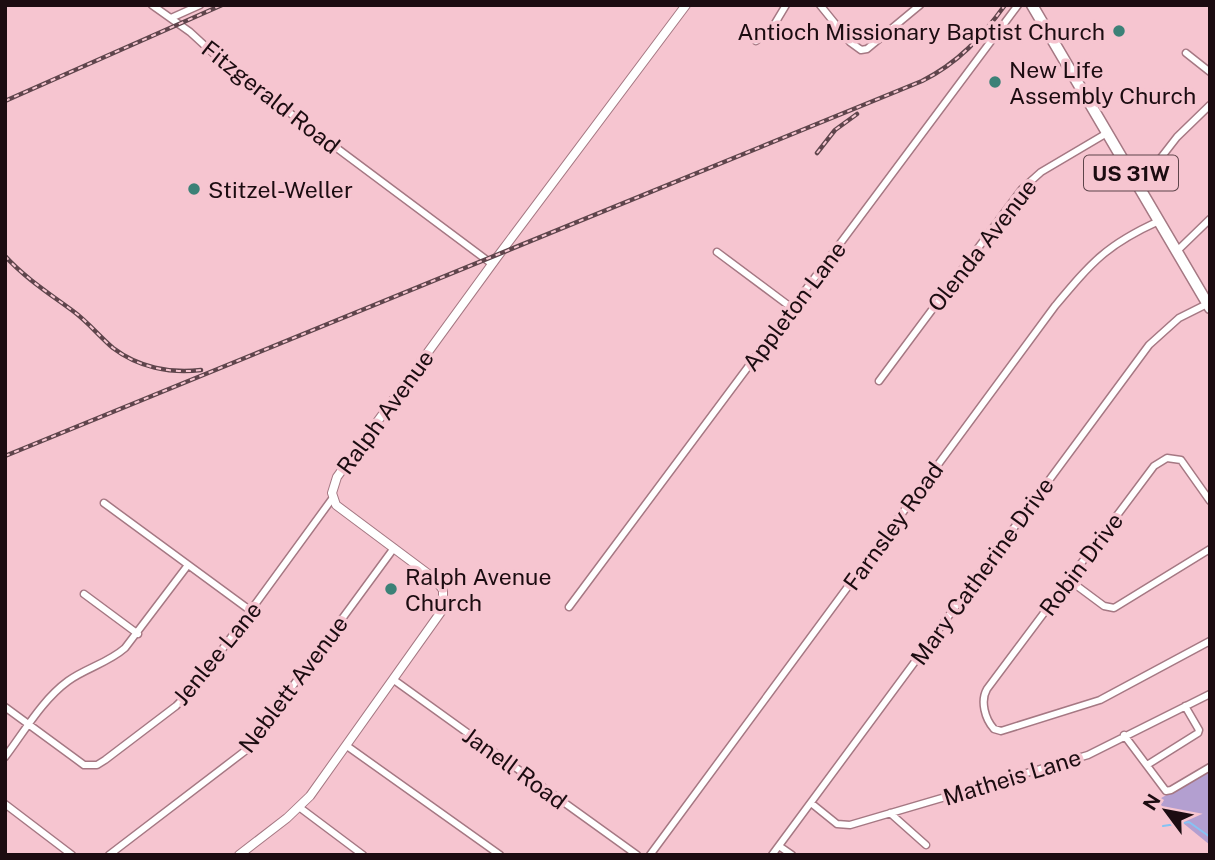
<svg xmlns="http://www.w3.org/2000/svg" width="1215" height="860" font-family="'Public Sans',sans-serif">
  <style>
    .green { fill: #b39fd0 }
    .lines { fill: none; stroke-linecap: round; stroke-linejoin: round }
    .stream { stroke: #85c3f4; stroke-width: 2 }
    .minor-casing { stroke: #a57883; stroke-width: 9 }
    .tertiary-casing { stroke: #a57883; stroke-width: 10 }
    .primary-casing { stroke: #a57883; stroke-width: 13 }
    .minor { stroke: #fff; stroke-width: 6 }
    .tertiary { stroke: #fff; stroke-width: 8 }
    .primary { stroke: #fff; stroke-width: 10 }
    .rail-casing { stroke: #5f454c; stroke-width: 4.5 }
    .rail { stroke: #f6c5d0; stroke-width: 2; stroke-dasharray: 5; stroke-linecap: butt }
    .poi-dot { fill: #3c8177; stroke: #f6c5d0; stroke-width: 2.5 }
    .labels { text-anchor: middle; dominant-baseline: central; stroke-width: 7; stroke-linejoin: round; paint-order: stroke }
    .shield { fill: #f6c5d0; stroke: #5d444a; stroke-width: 2 }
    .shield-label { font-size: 21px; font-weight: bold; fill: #1c0c11 }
    .poi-label { font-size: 23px; fill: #1c0c11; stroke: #f6c5d0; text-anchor: start }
    .street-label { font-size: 23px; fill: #1c0c11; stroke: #f6c5d0 }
  </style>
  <rect width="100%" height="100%" fill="#f6c5d0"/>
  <path class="green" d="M1210,770V845L1156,801Z"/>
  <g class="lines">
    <path class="stream" d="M1163,826L1189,822L1210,837"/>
    <defs>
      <path id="minor" d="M152,5L190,32L227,66L492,264
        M820,5L850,42L861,50L867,49L920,5
        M171,18L200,5
        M756,41L774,25L786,5
        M1186,53L1210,72
        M1139,186L1177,137L1210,105
        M1177,251L1210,219
        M717,252L792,308
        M879,381L1022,189L1041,172L1107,133
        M1210,501L1181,460L1167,458L1154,466L987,689C980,701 985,719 994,729L1001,731L1100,700L1210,641
        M104,503L251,611
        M1069,580L1104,606L1114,608L1210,549
        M84,594L138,634
        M569,607L1018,5
        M394,680L637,855
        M5,707L84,765H97L105,760L176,706L194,688L332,499
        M1124,735L1166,791L1171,790L1210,767
        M347,746L500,855
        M5,757C24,732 42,700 68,681C86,668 108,663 125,648L188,565
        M1147,765L1198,733L1199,730L1185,706
        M811,803L837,824L850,825L1088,755L1210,694
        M5,804L72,855
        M299,807L363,855
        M890,813L926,845
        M779,846L792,855
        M109,855L245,751L394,548
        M650,855L1055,306C1092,262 1106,245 1159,221
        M772,855L1149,345L1179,318L1207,304"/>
      <path id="tertiary" d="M239,855L287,818L310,796L443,609V590L435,579L336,505L332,493L337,477L498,256L686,5"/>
      <path id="primary" d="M1032,5L1210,308"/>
    </defs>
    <use href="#minor" class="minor-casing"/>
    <use href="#tertiary" class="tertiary-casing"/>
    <use href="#primary" class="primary-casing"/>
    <use href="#minor" class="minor"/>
    <use href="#tertiary" class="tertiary"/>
    <use href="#primary" class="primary"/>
    <defs>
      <path id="rail" d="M5,101L222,5
        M817,153L835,130L857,114
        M5,256C25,278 50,294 73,311C88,322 99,336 113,348C138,367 170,374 201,370
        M5,456L922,81C958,63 982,37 1005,5"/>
    </defs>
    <use href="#rail" class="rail-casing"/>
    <use href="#rail" class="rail"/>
  </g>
  <g class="poi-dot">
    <circle cx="1119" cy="31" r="7"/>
    <circle cx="995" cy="82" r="7"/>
    <circle cx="194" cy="189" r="7"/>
    <circle cx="391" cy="589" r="7"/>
  </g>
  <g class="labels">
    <rect class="shield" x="1084" y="155.5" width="94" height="35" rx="5"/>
    <g class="shield-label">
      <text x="1131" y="173">US 31W</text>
    </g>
    <g class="poi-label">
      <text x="1105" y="31" text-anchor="end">Antioch Missionary Baptist Church</text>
      <text x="1009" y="69">New Life<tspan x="1009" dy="26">Assembly Church</tspan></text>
      <text x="208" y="189">Stitzel-Weller</text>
      <text x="405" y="576">Ralph Avenue<tspan x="405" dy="26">Church</tspan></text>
    </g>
    <g class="street-label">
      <text transform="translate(271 97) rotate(38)">Fitzgerald Road</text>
      <text transform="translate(982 245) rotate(-52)">Olenda Avenue</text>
      <text transform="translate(794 306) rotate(-53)">Appleton Lane</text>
      <text transform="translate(385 412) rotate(-54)">Ralph Avenue</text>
      <text transform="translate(893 526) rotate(-54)">Farnsley Road</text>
      <text transform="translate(1081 564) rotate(-53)">Robin Drive</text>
      <text transform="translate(982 571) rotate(-54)">Mary Catherine Drive</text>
      <text transform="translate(217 653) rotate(-51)">Jenlee Lane</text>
      <text transform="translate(293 684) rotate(-53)">Neblett Avenue</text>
      <text transform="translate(515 768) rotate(36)">Janell Road</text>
      <text transform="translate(1012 777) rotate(-17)">Matheis Lane</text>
    </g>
  </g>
  <rect width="1215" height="860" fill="none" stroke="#1c0c11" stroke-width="14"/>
  <g transform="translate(1166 811) rotate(302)" stroke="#f6c5d0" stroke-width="5" paint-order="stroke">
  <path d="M0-5L12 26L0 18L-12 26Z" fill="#1c0c11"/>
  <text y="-10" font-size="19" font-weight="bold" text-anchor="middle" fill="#1c0c11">N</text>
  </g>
</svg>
